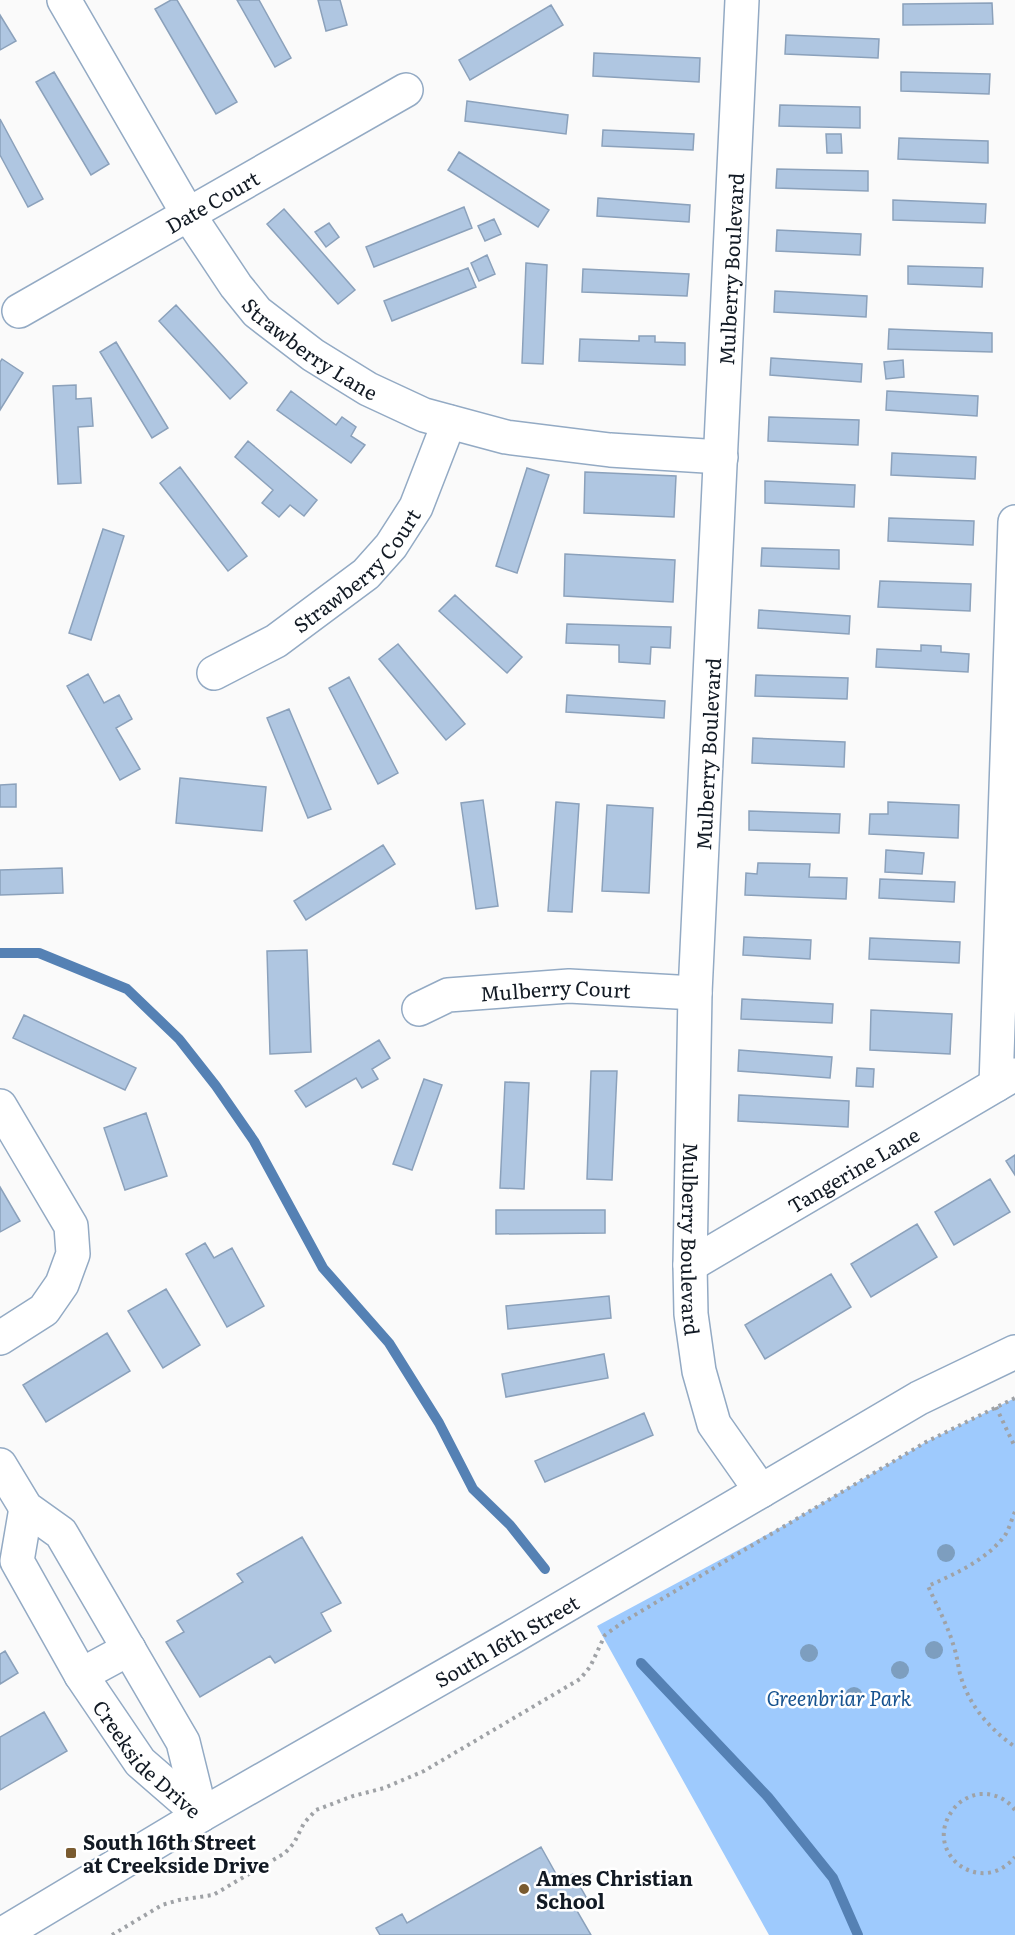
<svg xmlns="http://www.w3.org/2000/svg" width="1015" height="1935" font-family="Literata,serif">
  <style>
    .green { fill: #9ecafd }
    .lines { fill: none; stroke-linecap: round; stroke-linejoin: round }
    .stream { stroke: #5581b4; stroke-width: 10 }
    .building { fill: #afc6e1; stroke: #8ba1bb; stroke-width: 1.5 }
    .minor-casing { stroke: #93aac4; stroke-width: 36 }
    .major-casing { stroke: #93aac4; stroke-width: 36 }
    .path { stroke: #9fa2a6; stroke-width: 4; stroke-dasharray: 3 4.5; stroke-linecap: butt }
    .minor { stroke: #fff; stroke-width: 33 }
    .major { stroke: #fff; stroke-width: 33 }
    .tree { fill: #7d9ebf }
    .poi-dot { fill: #7a5b30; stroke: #fff; stroke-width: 2 }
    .labels { text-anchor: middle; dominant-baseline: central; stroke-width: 5; stroke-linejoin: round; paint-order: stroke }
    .street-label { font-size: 20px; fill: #121a24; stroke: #fff }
    .park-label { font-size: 20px; font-style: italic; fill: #16528f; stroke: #fff }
    .poi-label { font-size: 20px; font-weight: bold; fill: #121a24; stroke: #fff; text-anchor: start }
  </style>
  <rect width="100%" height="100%" fill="#fafafa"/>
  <path class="green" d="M1015,1398V1935H769L597,1626L783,1526L926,1442Z"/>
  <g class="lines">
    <path class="stream" d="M0,953H39L127,989L179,1039L216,1086L254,1141L323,1268L389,1343L439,1423L473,1489L510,1525L545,1569
      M641,1663L768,1797L833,1878L858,1935"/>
  </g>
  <path class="building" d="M171,0H177L237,102L216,114L155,9Z
    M237,0H259L291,58L275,67Z
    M318,0H340L347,25L326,31Z
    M992,3L993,24L903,25V4Z
    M551,5L563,25L470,80L459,60Z
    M0,15L16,41L0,50Z
    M786,35L879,39L878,58L785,54Z
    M594,53L700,58L699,82L593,76Z
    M54,72L109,164L91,175L36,82Z
    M901,72L990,74L989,94L901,91Z
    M467,101L568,115L566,134L465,121Z
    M780,105L860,107V128L779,126Z
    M0,119L43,199L28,207L0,155Z
    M603,130L694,134L693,150L602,146Z
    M826,134H841L842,153H827Z
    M899,138L988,141V163L898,159Z
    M459,152L549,210L538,227L448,170Z
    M777,169L868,171V191L776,188Z
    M598,198L690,205L689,222L597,216Z
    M893,200L986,204L985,223L893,220Z
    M464,207L472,228L374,267L366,247Z
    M284,209L355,290L338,304L267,224Z
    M494,219L501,234L485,241L478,226Z
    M329,223L339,237L326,247L315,232Z
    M777,230L861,234L860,255L776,251Z
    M487,255L495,274L479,281L471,263Z
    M526,263L547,265L543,364L522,363Z
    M908,266L983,268L982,287L908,284Z
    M468,268L476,287L392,321L384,301Z
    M583,269L689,274L687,296L582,292Z
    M775,291L867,296L866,317L774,312Z
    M176,305L247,383L230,399L159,321Z
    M889,329L992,333V352L888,349Z
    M639,336H655V342L685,343V365L579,361L580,339L639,341Z
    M116,342L168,428L152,438L100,352Z
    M771,358L862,364L861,382L770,375Z
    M2,359L23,373L0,410V362Z
    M903,360L904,377L886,379L884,362Z
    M76,385V399L91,398L93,426L78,427L81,483L58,484L53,386Z
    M291,391L336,425L342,417L356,427L351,436L365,445L351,463L277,410Z
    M887,391L978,396L977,416L886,410Z
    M769,417L859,420L858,445L768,441Z
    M248,441L317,500L304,516L290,505L279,517L262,503L273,490L235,457Z
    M892,453L976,457L975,479L891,475Z
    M180,467L247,556L228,571L160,483Z
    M527,468L549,475L517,573L496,566Z
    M585,472L676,476L674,517L584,513Z
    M765,481L855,485L854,507L765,503Z
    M889,518L974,521L973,545L888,541Z
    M103,529L124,536L91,640L69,633Z
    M762,548L839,550V569L761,566Z
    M565,554L675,560L673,602L564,596Z
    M880,581L971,584L970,611L878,607Z
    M455,595L522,657L507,673L439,611Z
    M759,610L850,616L849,634L758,628Z
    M567,624L671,627L670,648L651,647L650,664L619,662V645L566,643Z
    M398,644L465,724L446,740L379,659Z
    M921,645L941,646V652L969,654L968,672L876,667L877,649L921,651Z
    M88,674L104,703L119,695L132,719L116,728L140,769L120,780L67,686Z
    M756,675L848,678L847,699L755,696Z
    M349,677L398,773L378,784L329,688Z
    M567,695L665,701L664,718L566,712Z
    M289,709L331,809L308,818L267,718Z
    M753,738L845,742L844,767L752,763Z
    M180,778L266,787L262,831L176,823Z
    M16,784V807H0V785Z
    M483,800L498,906L476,909L461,803Z
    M556,802L579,804L572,912L548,911Z
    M888,802L959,805L958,838L869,834L870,814H888Z
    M607,805L653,808L649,893L602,891Z
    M749,811L840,814L839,833L749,830Z
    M383,845L395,864L306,920L294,901Z
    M886,850L924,853L922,874L885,872Z
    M758,863L810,864L809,877L847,878L846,899L745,895L746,873L757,874Z
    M62,868L63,893L0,895V870Z
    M880,879L955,882L954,902L879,898Z
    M744,937L811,940L810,959L743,955Z
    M870,938L960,942L959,963L869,959Z
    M307,950L311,1052L270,1054L267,951Z
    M742,999L833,1004L832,1023L741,1019Z
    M871,1010L952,1014L950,1054L870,1050Z
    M24,1015L136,1068L125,1090L13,1038Z
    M379,1040L390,1058L372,1069L378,1079L362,1088L356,1078L306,1107L295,1091Z
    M739,1050L832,1057L830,1078L738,1071Z
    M857,1068L874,1069L873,1087L856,1086Z
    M591,1071H617L612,1180L587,1179Z
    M424,1079L442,1085L412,1170L393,1164Z
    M505,1082L529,1083L524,1189L500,1188Z
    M739,1095L849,1101L848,1127L738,1121Z
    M146,1113L167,1176L125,1190L104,1128Z
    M1015,1155V1175L1006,1161Z
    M990,1179L1010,1212L954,1245L935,1212Z
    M0,1187L20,1221L0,1232Z
    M496,1210H605V1233L496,1234Z
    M917,1224L937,1257L871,1297L851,1264Z
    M205,1243L214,1258L232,1248L264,1306L227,1327L186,1254Z
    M831,1274L851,1307L765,1359L745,1325Z
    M166,1289L200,1345L163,1368L128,1311Z
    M609,1296L611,1318L508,1329L506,1306Z
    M107,1333L130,1371L46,1422L23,1385Z
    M604,1354L608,1378L506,1397L502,1374Z
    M644,1413L653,1435L545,1482L535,1461Z
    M302,1537L341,1603L321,1613L331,1631L275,1663L270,1656L200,1697L166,1642L184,1632L177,1621L243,1582L237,1574Z
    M5,1651L18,1673L0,1684V1654Z
    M44,1712L67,1751L0,1790V1737Z
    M541,1847L560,1881L573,1874L586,1897L573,1904L591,1935H380L376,1928L402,1914L407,1923Z"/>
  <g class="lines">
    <defs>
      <g id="minor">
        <path id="s1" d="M64,0L188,214L236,286L257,312L313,355L368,389L424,415L506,437L610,450L721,457"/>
        <path id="s2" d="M742,0L695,993L690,1265L691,1314L699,1371L714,1424L761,1491"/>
        <path id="s3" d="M19,311L406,90"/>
        <path id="s4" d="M214,673L276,641L366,574L391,546L416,507L449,422"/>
        <path id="s5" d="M419,1009L448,995L569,986L695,993"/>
        <path d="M996,1085L1015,522"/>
        <path d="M0,1106L71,1226L73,1254L62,1284L44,1310L0,1338"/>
        <path id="s6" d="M690,1265L1013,1075"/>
        <path d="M0,1465L26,1508L61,1533L183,1742L201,1815"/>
        <path id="s7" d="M26,1508L17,1561L81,1675L140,1762L201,1815"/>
        <path d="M81,1675L129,1649"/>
      </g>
      <g id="major">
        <path id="s8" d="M1,1935L201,1815L509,1639L919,1398L1015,1352"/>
      </g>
    </defs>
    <use href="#minor" class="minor-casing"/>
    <use href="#major" class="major-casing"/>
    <path class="path" d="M996,1407L1015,1447
      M1015,1512C1011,1520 1009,1531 1003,1538C984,1561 955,1574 928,1586C937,1606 948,1626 954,1647C957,1656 958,1665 960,1674C969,1706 989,1728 1015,1747
      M1015,1810C1006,1798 993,1793 979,1794C968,1796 958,1802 952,1811C922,1853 981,1898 1015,1857
      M112,1935L162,1905L179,1900L213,1895L285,1853L294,1843L304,1823L316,1810L353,1796L384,1788L424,1771L580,1679L590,1667L605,1635L623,1622L926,1442L1015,1398"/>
    <use href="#minor" class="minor"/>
    <use href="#major" class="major"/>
  </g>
  <g class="tree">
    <circle cx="946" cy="1553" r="9"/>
    <circle cx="934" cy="1650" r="9"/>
    <circle cx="809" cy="1653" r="9"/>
    <circle cx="900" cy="1670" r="9"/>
    <circle cx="854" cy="1696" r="9"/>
  </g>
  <g class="poi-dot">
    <rect x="65" y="1847" width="12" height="12" rx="3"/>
    <circle cx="524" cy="1889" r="6"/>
  </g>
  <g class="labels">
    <g class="street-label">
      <text stroke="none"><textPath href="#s3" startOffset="222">Date Court</textPath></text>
      <text transform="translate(730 269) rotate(-87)">Mulberry Boulevard</text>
      <text stroke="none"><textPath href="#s1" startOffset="432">Strawberry Lane</textPath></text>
      <text stroke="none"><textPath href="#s4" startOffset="178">Strawberry Court</textPath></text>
      <text transform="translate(707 754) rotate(-87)">Mulberry Boulevard</text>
      <text stroke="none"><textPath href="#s5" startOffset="140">Mulberry Court</textPath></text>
      <text stroke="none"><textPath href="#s6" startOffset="189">Tangerine Lane</textPath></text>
      <text stroke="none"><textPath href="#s2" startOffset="1240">Mulberry Boulevard</textPath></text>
      <text stroke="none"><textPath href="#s8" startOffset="585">South 16th Street</textPath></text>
      <text stroke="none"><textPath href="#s7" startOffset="292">Creekside Drive</textPath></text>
    </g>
    <g class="park-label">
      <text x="839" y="1697">Greenbriar Park</text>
    </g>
    <g class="poi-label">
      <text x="83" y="1841">South 16th Street<tspan x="83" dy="23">at Creekside Drive</tspan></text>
      <text x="536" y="1877">Ames Christian<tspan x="536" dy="23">School</tspan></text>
    </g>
  </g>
</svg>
